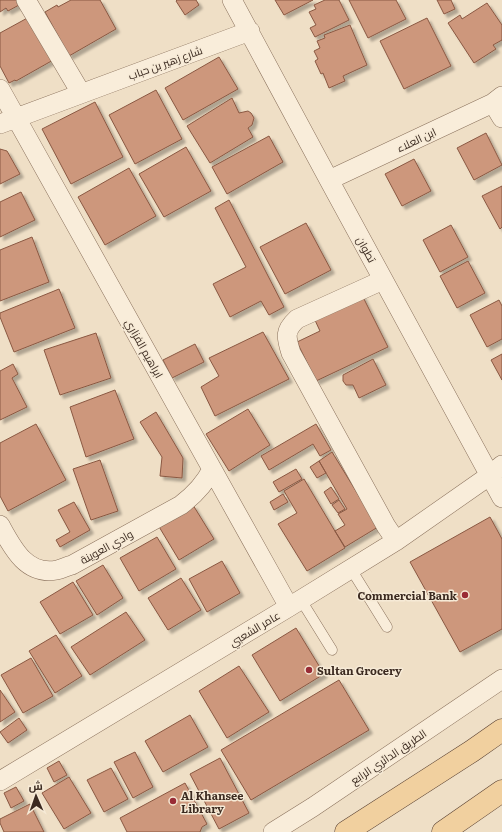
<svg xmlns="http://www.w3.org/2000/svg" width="502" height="832" font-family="Literata,Cairo,serif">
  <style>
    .building { fill: #cd977c; stroke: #8a5842; filter: url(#shadow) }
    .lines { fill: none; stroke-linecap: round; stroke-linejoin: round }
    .lane-casing { stroke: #8a715c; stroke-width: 11 }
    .street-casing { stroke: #8a715c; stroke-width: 20 }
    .primary-casing { stroke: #583f30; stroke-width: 23 }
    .lane { stroke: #f9edda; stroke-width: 10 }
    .street { stroke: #f9edda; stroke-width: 19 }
    .primary { stroke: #f1d09f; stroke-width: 22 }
    .poi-dot { fill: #992c36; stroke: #f6ead6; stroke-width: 1.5 }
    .labels { text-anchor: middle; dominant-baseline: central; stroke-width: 3; stroke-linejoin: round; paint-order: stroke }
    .street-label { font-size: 11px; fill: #3b2a20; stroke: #f6ead6 }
    .poi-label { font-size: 11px; font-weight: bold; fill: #3b2a20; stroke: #f6ead6; text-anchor: start }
  </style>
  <defs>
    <filter id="shadow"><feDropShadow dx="3.5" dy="3.5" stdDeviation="1" flood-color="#0004"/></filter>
  </defs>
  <rect width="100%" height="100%" fill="#efdfc6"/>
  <path class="building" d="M0,0H17L19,5L8,11L6,8L0,12Z
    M71,0H100L116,29L69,56L45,12L57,5L58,7Z
    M177,0H196L199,5L185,15L176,1Z
    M275,0H313L284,15Z
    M325,0H339L349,20L315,37L310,28L316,25L309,12L316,9L314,5Z
    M349,0H396L406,19L368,38Z
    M437,0H451L455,9L444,14Z
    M487,3L502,25V40L493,45L496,49L474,63L448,23L460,15L462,19Z
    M31,16L55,59L16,81L15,80L9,83L0,66V33Z
    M427,18L451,66L404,89L380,41Z
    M350,25L367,65L343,76L345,81L329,88L323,73L321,74L315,61L318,59L314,51L320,48L317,41L325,38L324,35Z
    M219,57L238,89L183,120L165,88Z
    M156,90L182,139L135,164L109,115Z
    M232,98L239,113L248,111L251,113L254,118L252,125L248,128L253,137L210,163L187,126Z
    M95,102L123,157L71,184L42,129Z
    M486,133L502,165L474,180L457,148Z
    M269,136L283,162L227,194L212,167Z
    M186,147L211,191L164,217L139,174Z
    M0,149L7,151L20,174L0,184Z
    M414,159L431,191L402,206L385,174Z
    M129,168L156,216L105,245L78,197Z
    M502,186V227L500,229L482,196Z
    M21,192L35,220L0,237V202Z
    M229,200L284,307L269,315L261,301L230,317L213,284L246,267L215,208Z
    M306,223L331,270L285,294L260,247Z
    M451,225L468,257L440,272L423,240Z
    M32,237L49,282L0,301V250Z
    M468,261L485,293L457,308L440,276Z
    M59,289L75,328L14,352L0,317V313Z
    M362,295L388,347L316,381L297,342L320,331L314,318Z
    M499,300L502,306V339L487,347L470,315Z
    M263,332L289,379L215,416L201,387L219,376L209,358Z
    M96,333L111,378L60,395L44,350Z
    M195,344L204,362L172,378L163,360Z
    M502,354V380L491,360Z
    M373,359L386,385L359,398L353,385H346L343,381V375Z
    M13,364L18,374L12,378L27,407L0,420V371Z
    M115,390L134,439L86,457L70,407Z
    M248,409L270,445L229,471L206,434Z
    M156,412L183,458L182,478L160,476L162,457L140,422Z
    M36,424L66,480L8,511L0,496V443Z
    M316,424L331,450L320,456L313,444L269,470L261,456Z
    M332,452L378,527L345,547L335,531L345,525L338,514L347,509L319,461Z
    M100,460L118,511L91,520L73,469Z
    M319,461L326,473L317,478L310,467Z
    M296,469L302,479L279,492L273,482Z
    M304,479L345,548L307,571L278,524L297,513L284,491Z
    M331,487L339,499L331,504L324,492Z
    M283,494L288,502L274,510L270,502Z
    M339,500L345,509L338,513L332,505Z
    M74,502L90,530L60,547L56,540L70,532L58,510Z
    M193,505L214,539L179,560L158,525Z
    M490,517L502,539V629L460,652L410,562Z
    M157,537L176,569L139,591L120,558Z
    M222,561L240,593L207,612L189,579Z
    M103,565L123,598L97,615L76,581Z
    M181,578L201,610L168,630L148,598Z
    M73,582L93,615L60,634L40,602Z
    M126,612L145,640L90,675L71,647Z
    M296,628L324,674L280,701L252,655Z
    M56,635L82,676L55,693L29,651Z
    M31,658L53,696L23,713L1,675Z
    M239,666L269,712L227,738L199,691Z
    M339,680L369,730L251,800L221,750Z
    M0,690L15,712L0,722Z
    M190,715L208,747L163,772L145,741Z
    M19,718L27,730L8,743L0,732Z
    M135,752L153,787L133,798L114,762Z
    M220,758L249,813L219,829L190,774Z
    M59,761L67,775L54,782L47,768Z
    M111,768L128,799L104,812L87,780Z
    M69,777L91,813L64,829L42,793Z
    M185,783L207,824L202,827L200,832H127L120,818Z
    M16,787L24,801L11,808L4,793Z
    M30,804L44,832H4L0,823V819Z"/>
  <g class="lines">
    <defs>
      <path id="lane" d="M351,569L387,627
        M301,600L332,650"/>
      <path id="street" d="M26,0L81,93
        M232,0L329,180L502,498
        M0,89L289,607
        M493,103L502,118
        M0,124L250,31
        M329,180L493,103L502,96
        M383,280L297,319C284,331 286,337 291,353L386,526L396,541
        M0,525C12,547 26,576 57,570C62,569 67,566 72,565L181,505C194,495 205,484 212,469
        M0,781L289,607L396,541L489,476L502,465
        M273,832L313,807L502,679"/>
      <path id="primary" d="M346,832L472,751L502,730
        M443,832L502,791"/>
    </defs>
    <use href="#lane" class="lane-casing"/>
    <use href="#street" class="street-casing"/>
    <use href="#primary" class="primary-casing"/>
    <use href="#lane" class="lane"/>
    <use href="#street" class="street"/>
    <use href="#primary" class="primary"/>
  </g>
  <g class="poi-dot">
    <circle cx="465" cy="595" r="4"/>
    <circle cx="309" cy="670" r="4"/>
    <circle cx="173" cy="801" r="4"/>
  </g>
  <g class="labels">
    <g class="street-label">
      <text transform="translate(165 62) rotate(-20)">شارع زهير بن حباب</text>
      <text transform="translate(416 139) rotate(-25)">ابن العلاء</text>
      <text transform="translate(367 249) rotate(61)">تطوان</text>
      <text transform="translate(145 348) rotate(61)">ابراهيم الفزاري</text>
      <text transform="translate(106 546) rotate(-29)">وادي العوينة</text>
      <text transform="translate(254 628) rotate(-31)">عامر الشعبي</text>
      <text transform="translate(388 756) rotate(-34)">الطريق الدائري الرابع</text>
    </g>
    <g class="poi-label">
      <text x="457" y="595" text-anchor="end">Commercial Bank</text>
      <text x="317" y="670">Sultan Grocery</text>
      <text x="181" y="795">Al Khansee<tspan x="181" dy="13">Library</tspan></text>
    </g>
  </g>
  <g transform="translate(36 796) rotate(358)" stroke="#f6ead6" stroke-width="3" paint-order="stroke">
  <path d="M0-3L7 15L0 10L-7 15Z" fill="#3b2a20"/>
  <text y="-6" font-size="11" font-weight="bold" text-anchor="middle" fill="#3b2a20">ش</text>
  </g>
</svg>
